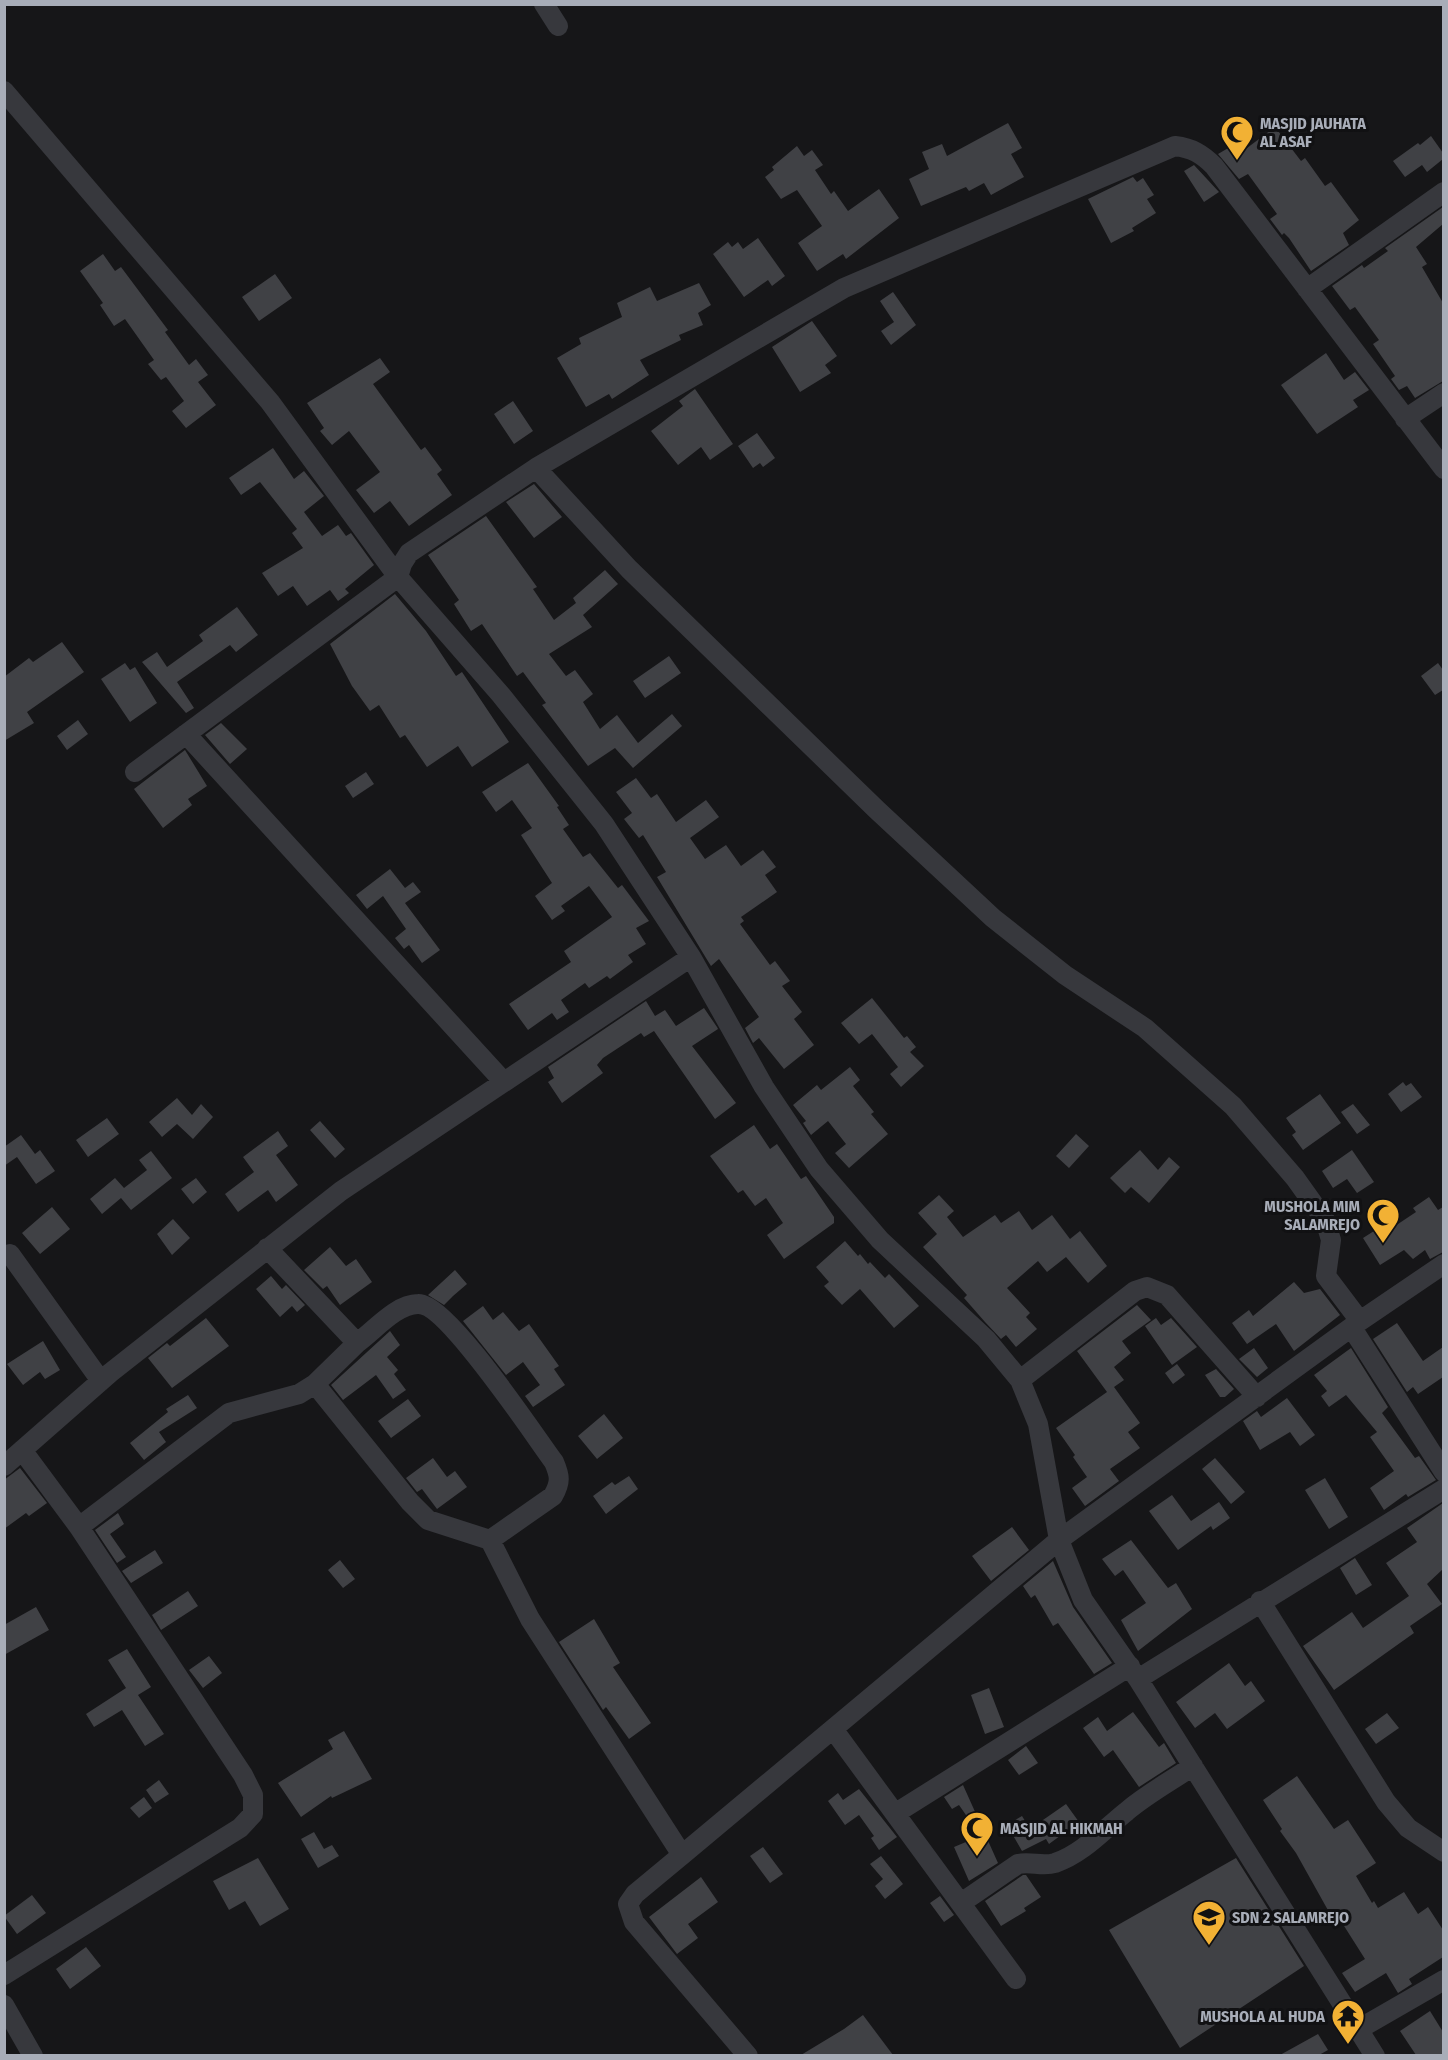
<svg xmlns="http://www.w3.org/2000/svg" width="1448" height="2060" font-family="'Fira Sans Condensed',sans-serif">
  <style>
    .building { fill: #404145 }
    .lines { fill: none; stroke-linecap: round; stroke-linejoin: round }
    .minor { stroke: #37383d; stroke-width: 20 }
    .labels { text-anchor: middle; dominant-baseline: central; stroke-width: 6; stroke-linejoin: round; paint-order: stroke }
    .poi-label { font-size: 16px; font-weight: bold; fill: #a8adb8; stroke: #111113; text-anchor: start }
  </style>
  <rect width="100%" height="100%" fill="#161618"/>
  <path class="building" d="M1008,123L1022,148L1011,154L1024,177L991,195L984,183L969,191L966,187L921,206L909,179L929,169L922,152L942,144L947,156Z
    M1275,127L1301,161L1305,158L1325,186L1331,182L1359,220L1343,233L1349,245L1311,271L1289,238L1284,233L1282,235L1270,219L1277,214L1248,174L1239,179L1218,154L1242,140L1247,148Z
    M1431,136L1443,153V159L1427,172L1422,165L1405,177L1393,161L1418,143L1420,145Z
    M797,146L804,156L812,150L823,165L815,170L831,194L834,191L848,211L879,189L899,218L846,259L843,254L817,271L798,243L822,226L797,190L781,199L765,177L774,170L772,167Z
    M1194,165L1219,192L1204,202L1184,171Z
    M1133,177L1137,182L1143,178L1154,195L1147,199L1156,213L1132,228L1134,231L1111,243L1088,199Z
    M1443,207V224L1416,247L1427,264L1422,267L1443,303V381L1415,398L1407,386L1399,390L1391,379L1395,376L1373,344L1379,340L1355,307L1350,310L1332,286L1362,265L1364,268L1388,251L1385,248Z
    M758,238L785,276L772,286L768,280L744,297L713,254L728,242L732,247L738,242L743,249Z
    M103,254L115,271L121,267L168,330L165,332L189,365L196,359L208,375L198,382L216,405L186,428L172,411L184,401L166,377L161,380L148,364L154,360L125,319L114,326L100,305L103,303L80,271Z
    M275,274L292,298L259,321L242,297Z
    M699,283L711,305L698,313L703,325L679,335L681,340L640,360L649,375L612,399L609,394L586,407L557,358L581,344L579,338L622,317L617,303L650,287L657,301Z
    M893,292L916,325L891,345L881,331L894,322L880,301Z
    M812,321L837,356L825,365L831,373L800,392L772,347Z
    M1326,353L1344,380L1355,372L1369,390L1353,400L1358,407L1317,434L1281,385Z
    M380,358L390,372L373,384L421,450L425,447L442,470L437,474L452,495L409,526L390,501L374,513L356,490L380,472L349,431L332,445L320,431L324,428L307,403Z
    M695,389L733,444L710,460L701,447L678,465L651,431L683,406L679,401Z
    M513,401L533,431L514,444L494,414Z
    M757,433L775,458L763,467L760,463L753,468L738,446Z
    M273,448L294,479L304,471L324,496L304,512L322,536L338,525L346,536L351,533L374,565L345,589L349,593L338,601L330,590L307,606L293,586L278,596L262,573L303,548L292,533L297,529L260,482L241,495L229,478Z
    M534,484L562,517L534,538L506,502Z
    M486,516L537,587L533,589L554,620L576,603L573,598L605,570L618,584L583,615L592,627L549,654L566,676L575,670L593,694L583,702L600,729L617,715L638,743L672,714L682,726L633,768L615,748L588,766L542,705L546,703L523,672L517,676L482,624L471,631L454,604L459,600L428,555Z
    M395,594L426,631L456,676L462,672L509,742L472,767L458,746L427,767L405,735L400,738L379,705L370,711L352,686L330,644Z
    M237,607L258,635L236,652L230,645L177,682L194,708L186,713L142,662L157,652L167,667L203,641L199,635Z
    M62,642L84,672L27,712L34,723L4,741V677L29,658L33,662Z
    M669,656L681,673L645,698L633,681Z
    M125,663L130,670L135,667L157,703L130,722L101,679Z
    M1438,663L1443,670V690L1435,695L1421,676Z
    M78,720L88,734L67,750L57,736Z
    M221,723L247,749L230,764L205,735Z
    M185,750L207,786L188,799L192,805L163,828L134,789Z
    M528,763L559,806L557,807L569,825L563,829L583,857L590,853L618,888L622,885L649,921L636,928L646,944L628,955L633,962L610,979L607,976L589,988L585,983L561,1000L569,1012L557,1020L552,1013L528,1030L509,1004L571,962L564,951L612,917L589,886L561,906L565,911L552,920L535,896L552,883L521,835L532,828L512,800L496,812L482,792Z
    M366,772L374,784L353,798L345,786Z
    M636,778L651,798L657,794L676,822L706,800L719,817L690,838L705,859L726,845L741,866L763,850L776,867L765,875L777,892L741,917L744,921L740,924L770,965L775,961L790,981L782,986L802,1012L794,1019L814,1045L784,1069L759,1038L753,1043L745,1028L759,1017L719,959L711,966L706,958L657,877L666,872L643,835L639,838L624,819L632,813L616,792Z
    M390,869L405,888L413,882L421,892L405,903L440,950L422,963L409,945L404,949L395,938L406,929L383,896L367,909L356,895Z
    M872,998L904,1038L907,1036L916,1047L910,1052L924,1066L901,1087L890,1074L898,1067L872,1034L859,1044L841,1023Z
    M646,1001L655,1016L665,1010L676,1026L704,1008L717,1027L718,1029L692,1046L736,1103L715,1119L654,1031L644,1037L641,1033L603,1058L597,1065L603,1073L562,1103L548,1082L554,1078L548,1067Z
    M850,1067L860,1080L853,1086L874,1112L871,1114L888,1134L849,1168L835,1153L846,1144L828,1121L811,1135L803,1123L806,1121L793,1105L817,1085L821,1090Z
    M1403,1082L1406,1086L1411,1083L1422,1097L1401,1112L1388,1094Z
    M1320,1094L1341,1123L1303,1150L1292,1135L1296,1132L1286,1118Z
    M177,1098L192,1115L201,1104L213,1117L193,1139L177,1124L162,1137L149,1122Z
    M1353,1104L1370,1125L1357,1134L1341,1112Z
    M107,1118L119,1134L88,1157L76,1140Z
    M320,1121L345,1149L335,1158L310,1130Z
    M754,1125L770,1149L777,1144L801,1179L806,1176L834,1217V1223L784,1259L767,1235L783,1223L766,1198L755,1206L743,1190L738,1193L710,1156Z
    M278,1131L288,1146L276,1155L298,1185L276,1202L268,1190L238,1212L225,1194L254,1172L243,1157Z
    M1076,1134L1089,1146L1069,1168L1056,1156Z
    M21,1135L35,1154L40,1150L55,1171L36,1184L17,1157L4,1166V1147Z
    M1140,1150L1158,1170L1169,1157L1180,1167L1149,1203L1131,1187L1125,1193L1110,1178Z
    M1352,1150L1374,1182L1357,1193L1347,1179L1333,1188L1322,1171Z
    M151,1151L172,1178L131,1210L121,1198L102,1214L90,1199L115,1178L124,1188L147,1170L139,1160Z
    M196,1178L207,1192L193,1204L181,1189Z
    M939,1195L954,1211L947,1217L963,1237L995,1215L1001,1223L1019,1211L1032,1230L1052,1215L1070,1239L1080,1231L1107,1266L1088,1283L1066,1257L1047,1272L1038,1261L1007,1288L1030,1313L1026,1317L1037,1329L1016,1347L1006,1335L1001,1339L985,1322L964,1298L967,1295L923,1247L937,1234L918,1213Z
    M1429,1197L1438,1210L1443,1207V1252L1430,1259L1425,1250L1413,1259L1404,1250L1380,1265L1363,1238L1385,1224L1389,1230L1416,1212L1413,1208Z
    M52,1207L70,1229L40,1254L22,1233Z
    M173,1219L190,1238L172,1255L157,1234Z
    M845,1241L858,1256L860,1254L868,1264L870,1262L885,1278L889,1274L919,1306L894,1328L860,1289L842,1305L824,1286L829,1282L816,1267Z
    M330,1247L346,1266L356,1259L372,1282L340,1305L327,1286L323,1289L304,1270Z
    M455,1270L467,1284L453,1296L444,1305L428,1295Z
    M271,1276L282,1289L286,1285L305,1305L297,1312L292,1306L280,1317L256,1289Z
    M1294,1282L1304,1293L1320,1289L1340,1315L1294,1351L1276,1324L1247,1344L1232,1323L1249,1310L1253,1316Z
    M1137,1305L1151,1320L1122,1341L1131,1353L1114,1367L1124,1380L1114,1387L1140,1423L1128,1432L1140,1448L1110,1469L1119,1481L1085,1506L1072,1488L1087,1477L1073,1457L1075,1455L1056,1428L1107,1392L1077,1351Z
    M483,1306L493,1320L503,1312L519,1331L529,1324L559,1366L554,1369L565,1385L533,1407L525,1396L540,1385L523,1362L506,1375L463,1321Z
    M206,1318L229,1346L172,1388L148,1358L167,1343L170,1346Z
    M1156,1318L1161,1325L1171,1318L1197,1347L1172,1365L1145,1326Z
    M1397,1323L1423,1361L1443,1347V1377L1418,1394L1413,1387L1407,1392L1373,1339Z
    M390,1331L400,1345L387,1357L398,1370L394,1374L406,1390L393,1399L376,1375L343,1400L331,1385Z
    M43,1341L60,1370L45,1379L40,1372L23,1385L7,1364Z
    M1254,1348L1268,1368L1257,1377L1239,1359Z
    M1351,1348L1388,1407L1382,1413L1415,1458L1419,1456L1436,1480L1408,1497L1406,1494L1384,1510L1370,1488L1394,1471L1370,1437L1377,1432L1346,1395L1329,1407L1321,1396L1327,1391L1314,1375Z
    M1177,1364L1185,1375L1173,1384L1165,1373Z
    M1216,1369L1234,1389L1225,1397H1220L1205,1375Z
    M188,1395L197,1408L159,1432L166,1442L144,1460L130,1443L168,1412L166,1409Z
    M1287,1398L1315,1435L1300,1446L1290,1432L1260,1450L1243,1421L1257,1411L1261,1417Z
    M408,1399L421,1416L391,1438L378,1421Z
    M604,1414L623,1438L597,1459L578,1436Z
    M433,1458L447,1477L455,1471L467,1487L437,1509L422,1489L417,1492L406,1478Z
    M1215,1458L1245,1492L1231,1504L1202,1469Z
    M20,1468L47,1503L29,1516L26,1513L4,1529V1480Z
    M629,1476L638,1489L606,1514L593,1496L612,1482L615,1485Z
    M1325,1478L1348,1517L1329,1529L1305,1490Z
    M1172,1495L1191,1521L1219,1502L1230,1518L1213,1530L1211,1526L1178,1550L1149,1511Z
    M1443,1503V1569L1427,1584L1442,1604L1410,1626L1414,1633L1334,1690L1303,1646L1352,1612L1363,1628L1409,1596L1386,1563L1417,1542L1407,1528Z
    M118,1513L124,1524L110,1534L126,1557L117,1563L95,1530Z
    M1012,1527L1029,1550L991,1581L972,1556Z
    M1131,1540L1168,1588L1176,1583L1192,1609L1138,1651L1121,1620L1146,1603L1123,1570L1115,1576L1102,1559Z
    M155,1550L163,1563L131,1583L122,1571Z
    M1355,1558L1372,1585L1356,1595L1340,1568Z
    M340,1560L355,1579L343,1588L328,1570Z
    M1053,1561L1073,1607L1112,1663L1094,1674L1058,1623L1053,1626L1035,1595L1031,1598L1023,1586Z
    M188,1591L198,1606L161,1630L152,1615Z
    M36,1607L49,1630L4,1655V1625Z
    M594,1619L620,1663L613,1667L651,1723L629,1739L606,1707L603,1710L559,1642Z
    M127,1649L151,1687L138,1695L164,1734L145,1746L122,1710L94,1727L86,1714L126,1688L108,1660Z
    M209,1656L222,1673L203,1688L189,1670Z
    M1229,1663L1245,1686L1251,1681L1265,1701L1227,1729L1215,1713L1195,1728L1176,1702Z
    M989,1688L1004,1727L985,1734L971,1695Z
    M1133,1712L1159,1747L1164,1743L1176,1763L1139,1787L1113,1750L1104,1757L1083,1728L1098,1717L1107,1731Z
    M1387,1713L1399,1728L1376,1744L1365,1729Z
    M344,1731L372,1779L332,1798L331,1796L301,1817L278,1783L333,1749L328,1740Z
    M1026,1746L1038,1763L1019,1775L1008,1760Z
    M1297,1776L1334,1829L1348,1820L1376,1863L1356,1876L1372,1903L1374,1901L1378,1908L1404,1892L1418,1914L1428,1907L1443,1930V1957L1409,1979L1412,1984L1398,1993L1386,1973L1355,1992L1342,1973L1365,1959L1339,1918L1334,1921L1296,1853L1280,1831L1282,1829L1263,1800Z
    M159,1780L169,1794L155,1803L146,1790Z
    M963,1785L981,1825L975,1828L959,1805L952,1809L944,1797Z
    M859,1789L897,1837L879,1850L871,1838L874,1836L859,1815L845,1825L828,1801L838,1793L843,1800Z
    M144,1797L152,1808L139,1818L130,1808Z
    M1066,1804L1079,1822L1049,1844L1046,1839L1022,1851L1007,1825L1022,1816L1030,1829Z
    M314,1832L324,1849L332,1845L339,1856L318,1868L301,1839Z
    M985,1834L998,1863L969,1881L954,1847Z
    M763,1847L783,1874L770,1883L750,1856Z
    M881,1856L903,1884L885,1899L875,1886L883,1879L870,1864Z
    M258,1858L289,1909L260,1926L245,1901L229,1910L213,1881Z
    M1236,1858L1304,1966L1180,2048L1109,1930Z
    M1023,1875H1026L1041,1897L1024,1908L1026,1911L1001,1926L985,1901Z
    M701,1877L718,1902L688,1924L698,1938L677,1954L649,1917Z
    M32,1895L46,1913L17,1934L4,1916Z
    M940,1896L954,1915L944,1922L930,1903Z
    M86,1947L101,1966L70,1989L56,1969Z
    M1430,2011L1443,2032V2055H1416L1400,2031Z
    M863,2015L893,2055H801L844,2029Z
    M1318,2034L1328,2050L1319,2055H1280Z"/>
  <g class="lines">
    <path class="minor" d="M544,4L558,26
      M4,91L270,402L398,577L501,695L604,824L691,957L764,1087L819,1169L880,1240L986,1339L1020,1380L1038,1424L1059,1540L1083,1600L1138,1679L1375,2056
      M1307,289L1444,192
      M1405,419L1444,393
      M536,468L629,569L877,810L993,918L1065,975L1145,1028L1233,1106L1295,1178L1325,1220L1331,1240L1326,1276L1360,1321
      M186,734L503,1081
      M135,772L398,577L402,564L409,553L536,468L844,288L1175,146C1192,148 1202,154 1214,166L1444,469
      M267,1248L357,1343C374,1331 396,1304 418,1304C447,1303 534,1435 554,1462C560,1476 561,1482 553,1496L490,1540L530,1619L682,1855L1059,1540L1360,1321L1444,1264
      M10,1254L101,1381
      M1352,1328L1444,1472
      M1020,1380L1135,1291L1147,1287L1167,1295L1257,1397
      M315,1384L410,1502L428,1520L490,1540
      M4,1466L110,1373L341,1191L691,957
      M79,1527L229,1413L299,1394L315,1384L357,1343
      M1260,1601L1386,1802L1408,1828L1444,1852
      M1138,1679L1444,1489
      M833,1729L1016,1979
      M896,1813L1130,1666
      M682,1855L635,1894L628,1904L634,1922L748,2056
      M961,1903L1018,1864C1031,1861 1042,1867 1055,1863C1084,1853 1104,1829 1127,1811C1147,1794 1171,1781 1193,1766
      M4,1975L240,1828L253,1814V1795L243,1775L79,1527L22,1450
      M4,2005L33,2056
      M1359,2029L1444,1980"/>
  </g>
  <defs>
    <symbol id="mosque-pin" viewBox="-11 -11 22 30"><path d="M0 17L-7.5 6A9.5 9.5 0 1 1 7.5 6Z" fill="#f2b134" stroke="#111113"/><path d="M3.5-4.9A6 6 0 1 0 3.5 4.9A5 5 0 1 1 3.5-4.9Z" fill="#111"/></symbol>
    <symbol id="school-pin" viewBox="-11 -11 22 30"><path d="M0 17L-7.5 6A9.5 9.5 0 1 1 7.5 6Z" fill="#f2b134" stroke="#111113"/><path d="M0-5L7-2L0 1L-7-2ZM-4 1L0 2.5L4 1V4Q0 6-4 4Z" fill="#111"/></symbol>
    <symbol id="temple-pin" viewBox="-11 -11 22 30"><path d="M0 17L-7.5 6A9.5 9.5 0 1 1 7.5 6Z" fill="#f2b134" stroke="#111113"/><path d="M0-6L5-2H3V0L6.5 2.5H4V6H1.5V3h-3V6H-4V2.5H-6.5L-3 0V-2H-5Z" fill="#111"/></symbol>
  </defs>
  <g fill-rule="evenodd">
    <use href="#mosque-pin" x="1218" y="113" width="38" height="52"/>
    <use href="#mosque-pin" x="1364" y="1196" width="38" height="52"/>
    <use href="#mosque-pin" x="958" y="1809" width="38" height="52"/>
    <use href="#school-pin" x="1190" y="1898" width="38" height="52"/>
    <use href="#temple-pin" x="1329" y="1997" width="38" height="52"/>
  </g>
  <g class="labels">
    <g class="poi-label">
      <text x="1260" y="123">MASJID JAUHATA<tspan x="1260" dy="18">AL ASAF</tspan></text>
      <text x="1360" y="1206" text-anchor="end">MUSHOLA MIM<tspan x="1360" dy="18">SALAMREJO</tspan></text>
      <text x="1000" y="1828">MASJID AL HIKMAH</text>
      <text x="1232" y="1917">SDN 2 SALAMREJO</text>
      <text x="1325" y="2016" text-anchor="end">MUSHOLA AL HUDA</text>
    </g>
  </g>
  <rect width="1448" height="2060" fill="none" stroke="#a8adb8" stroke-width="12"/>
</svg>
